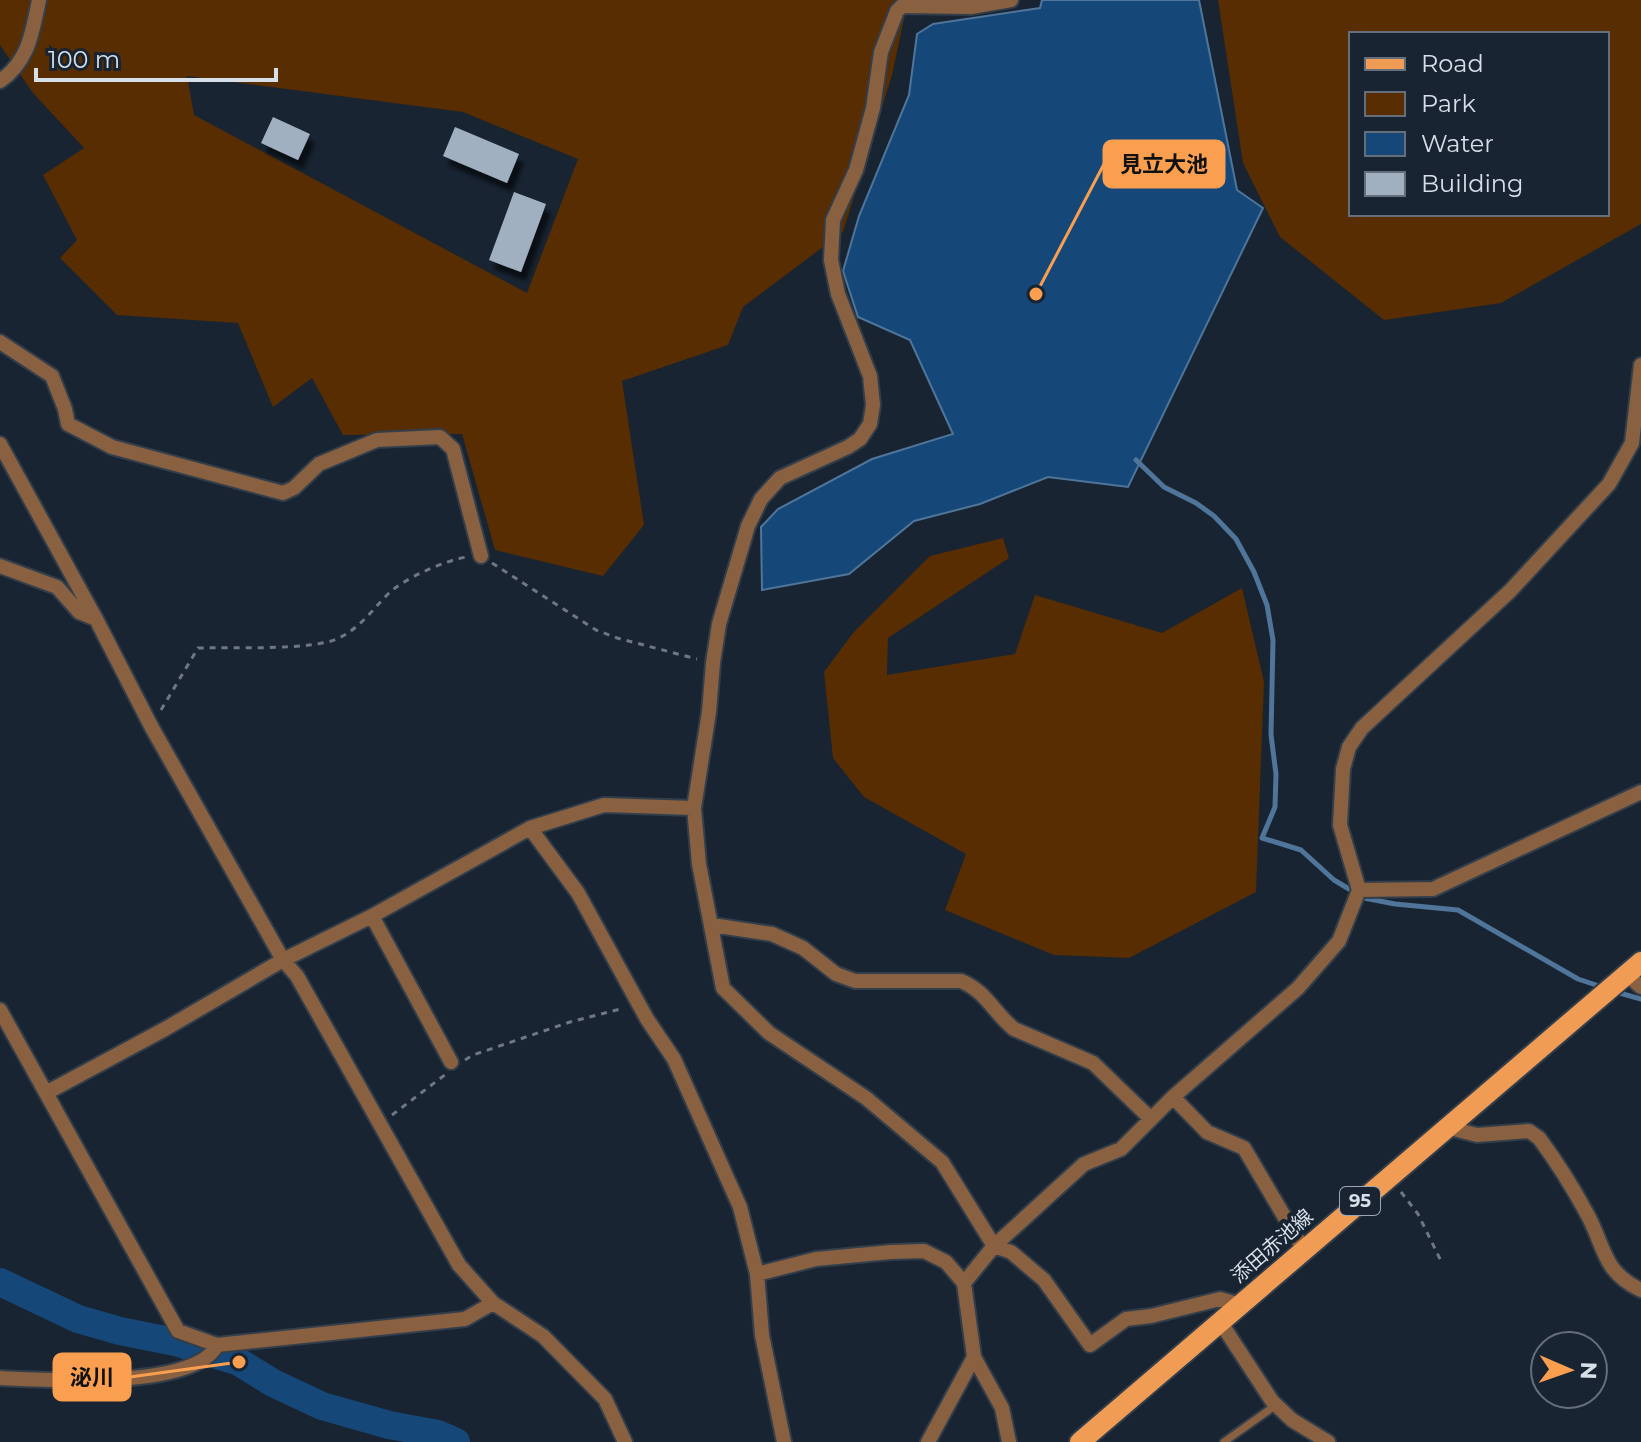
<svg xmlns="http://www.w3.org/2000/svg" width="1641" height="1442" font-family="Montserrat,'Noto Sans JP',sans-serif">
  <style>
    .green { fill: #572d01; fill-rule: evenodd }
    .water { fill: #154878; stroke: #4f759a; stroke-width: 2 }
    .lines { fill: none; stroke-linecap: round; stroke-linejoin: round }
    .stream { stroke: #4f759a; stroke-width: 5 }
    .river { stroke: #154878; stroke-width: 28 }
    .building { fill: #a0b0c1; filter: url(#shadow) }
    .lane-casing { stroke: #333e4b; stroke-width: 11 }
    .street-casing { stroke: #333e4b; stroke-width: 18 }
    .primary-casing { stroke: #333e4b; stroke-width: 24 }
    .path { stroke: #6e7884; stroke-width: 3; stroke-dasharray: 6 6; stroke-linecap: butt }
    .lane { stroke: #896040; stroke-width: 7 }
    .street { stroke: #896040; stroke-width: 14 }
    .primary { stroke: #f09c55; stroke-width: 20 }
    .labels { text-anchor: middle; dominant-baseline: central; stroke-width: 8; stroke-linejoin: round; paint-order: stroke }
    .shield { fill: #182432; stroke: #9ea7b1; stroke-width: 2 }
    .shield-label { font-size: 18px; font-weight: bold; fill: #d7dfe8 }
    .street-label { font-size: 20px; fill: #d7dfe8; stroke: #182432 }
    .leader { fill: none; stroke: #fa9f50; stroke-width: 3 }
    .callout-dot { fill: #fa9f50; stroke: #182432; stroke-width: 3 }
    .callout { fill: #fa9f50; stroke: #fa9f50; stroke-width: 3 }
    .callout-label { font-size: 22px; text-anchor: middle; font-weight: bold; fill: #111 }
  </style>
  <defs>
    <filter id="shadow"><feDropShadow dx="5" dy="9" stdDeviation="2" flood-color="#0009"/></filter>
  </defs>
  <rect width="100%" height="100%" fill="#182432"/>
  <path class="green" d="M0,0H908L892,75L843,232L743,307L728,345L622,381L644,525L603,576L495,550L462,434L343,435L312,378L273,407L238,323L117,315L60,258L77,240L43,175L84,148L33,93L0,45ZM187,76L463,112L578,159L527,293L194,115Z
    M1218,0H1641V224L1501,303L1384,320L1280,237L1243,163ZM1351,34H1607V214H1351Z
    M1003,538L1009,558L888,638L887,675L1015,654L1035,595L1162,633L1242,588L1264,682L1256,892L1129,958L1054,955L945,910L966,854L864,797L833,758L824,672L853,633L930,556Z"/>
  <path class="water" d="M1042,0H1199L1237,190L1263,208L1128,487L1048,477L980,504L914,521L849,574L762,590L761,527L778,509L872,459L953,434L910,340L858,317L843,271L859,216L909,95L917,34L933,24L1040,8Z"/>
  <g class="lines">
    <path class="stream" d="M1136,460L1164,487L1196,503L1214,516L1236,539L1254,572L1267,605L1273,640L1271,735L1276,774L1275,807L1262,838L1301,850L1334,880L1364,898L1395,904L1458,910L1578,979L1602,987
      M1616,992L1641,999"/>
    <path class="river" d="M0,1282L78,1319L120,1331L175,1342L239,1362L273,1383L322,1406L389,1425L438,1434L456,1442"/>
  </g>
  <path class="building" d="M273,117L310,134L298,160L261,143Z
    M455,127L519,154L507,183L443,156Z
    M514,192L546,204L521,272L489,260Z"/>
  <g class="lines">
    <defs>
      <path id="lane" d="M1224,1442L1276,1405"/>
      <path id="street" d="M1011,0L971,7L902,6L897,11L881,52L873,108L856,170L833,220L831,260L838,294L870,376L873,405L870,424L860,439L848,447L780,478L761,499L748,526L719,624L713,663L709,712L694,808L699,864L723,988L769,1033L866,1098L942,1162L994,1246L1011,1252L1044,1280L1090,1345L1126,1319L1151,1316L1220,1299L1241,1305
        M0,81C29,61 32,33 39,0
        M0,342L52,376L65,409L68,424L112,447L283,493L294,488L319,464L377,440L440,437L453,449L481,556
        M0,444L96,619L151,726L283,960L297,976L459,1265L493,1303L543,1336L605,1399L625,1442
        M0,566L57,587L79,612L96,619
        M530,828L578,893L647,1019L674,1059L740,1207L757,1274L762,1335L784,1442
        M1359,890L1433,889L1641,792
        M372,916L451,1062
        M712,925L772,934L803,948L836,974L855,981H961C987,992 993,1012 1014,1029L1093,1063L1151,1119
        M1626,974L1641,987
        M0,1010L178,1331L217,1345L465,1319L493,1303
        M46,1093L165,1029L283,960L372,916L530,828L604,805L694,808
        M1173,1097L1207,1132L1244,1148L1304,1250
        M1446,1127L1477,1135L1529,1131L1539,1138C1556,1161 1572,1186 1586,1212C1605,1245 1601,1271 1641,1290
        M757,1274L816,1259L891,1252L924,1251L946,1262L964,1283L974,1357L1002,1408L1009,1442
        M964,1283L994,1246L1084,1164L1121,1149L1173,1097L1298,988L1339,941L1359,890L1340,825L1343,769L1349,747L1362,728L1510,591L1609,484L1632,443L1641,365
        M1221,1323L1272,1401L1292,1420L1328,1442
        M0,1378C45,1380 195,1390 217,1345
        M928,1442L974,1357"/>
      <path id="primary" d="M1080,1442L1641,962"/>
    </defs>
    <use href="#lane" class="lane-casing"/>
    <use href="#street" class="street-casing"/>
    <use href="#primary" class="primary-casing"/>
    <path class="path" d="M492,563L596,630L617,638L697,659
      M161,710L198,648C231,647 313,651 339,638C360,628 373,609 389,593C405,578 446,560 467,557
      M465,1060L473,1055L570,1022L624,1008
      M392,1115L446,1074
      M1401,1192L1418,1214L1442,1263"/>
    <use href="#lane" class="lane"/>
    <use href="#street" class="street"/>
    <use href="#primary" class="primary"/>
  </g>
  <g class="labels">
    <rect class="shield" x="1340" y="1187" width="40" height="28" rx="6"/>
    <g class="shield-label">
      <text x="1360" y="1201">95</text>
    </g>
    <g class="street-label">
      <text transform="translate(1272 1246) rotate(-41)">添田赤池線</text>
    </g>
  </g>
  <path class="leader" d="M1036 294L1104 164M239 1362L130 1377"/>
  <g class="callout-dot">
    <circle cx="1036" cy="294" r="8"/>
    <circle cx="239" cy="1362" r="8"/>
  </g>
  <g class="callout">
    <rect x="1104" y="141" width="120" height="46" rx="8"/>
    <rect x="54" y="1354" width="76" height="46" rx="8"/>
  </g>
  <g class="callout-label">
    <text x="1164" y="172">見立大池</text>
    <text x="92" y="1385">泌川</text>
  </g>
  <rect x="1349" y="32" width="260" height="184" fill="#182432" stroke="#646f7b" stroke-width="2"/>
  <rect x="1365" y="58" width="40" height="12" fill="#f09c55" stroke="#646f7b" stroke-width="2"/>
  <text x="1421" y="72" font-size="24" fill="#d7dfe8">Road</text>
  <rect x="1365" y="92" width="40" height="24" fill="#572d01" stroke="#646f7b" stroke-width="2"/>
  <text x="1421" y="112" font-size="24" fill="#d7dfe8">Park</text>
  <rect x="1365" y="132" width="40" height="24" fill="#154878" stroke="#646f7b" stroke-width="2"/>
  <text x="1421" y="152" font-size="24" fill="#d7dfe8">Water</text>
  <rect x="1365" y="172" width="40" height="24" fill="#a0b0c1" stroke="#646f7b" stroke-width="2"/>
  <text x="1421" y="192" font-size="24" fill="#d7dfe8">Building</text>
  <g transform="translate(1569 1370) rotate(92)"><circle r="38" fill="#182432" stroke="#646f7b" stroke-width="2"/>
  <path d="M0-6L14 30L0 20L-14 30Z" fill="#fa9f50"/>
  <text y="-12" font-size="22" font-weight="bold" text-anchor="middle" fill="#d7dfe8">N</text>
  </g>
  <path d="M36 68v12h240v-12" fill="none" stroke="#d7dfe8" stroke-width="4"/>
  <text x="48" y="68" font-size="24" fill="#d7dfe8" stroke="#182432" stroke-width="6" paint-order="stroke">100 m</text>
</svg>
